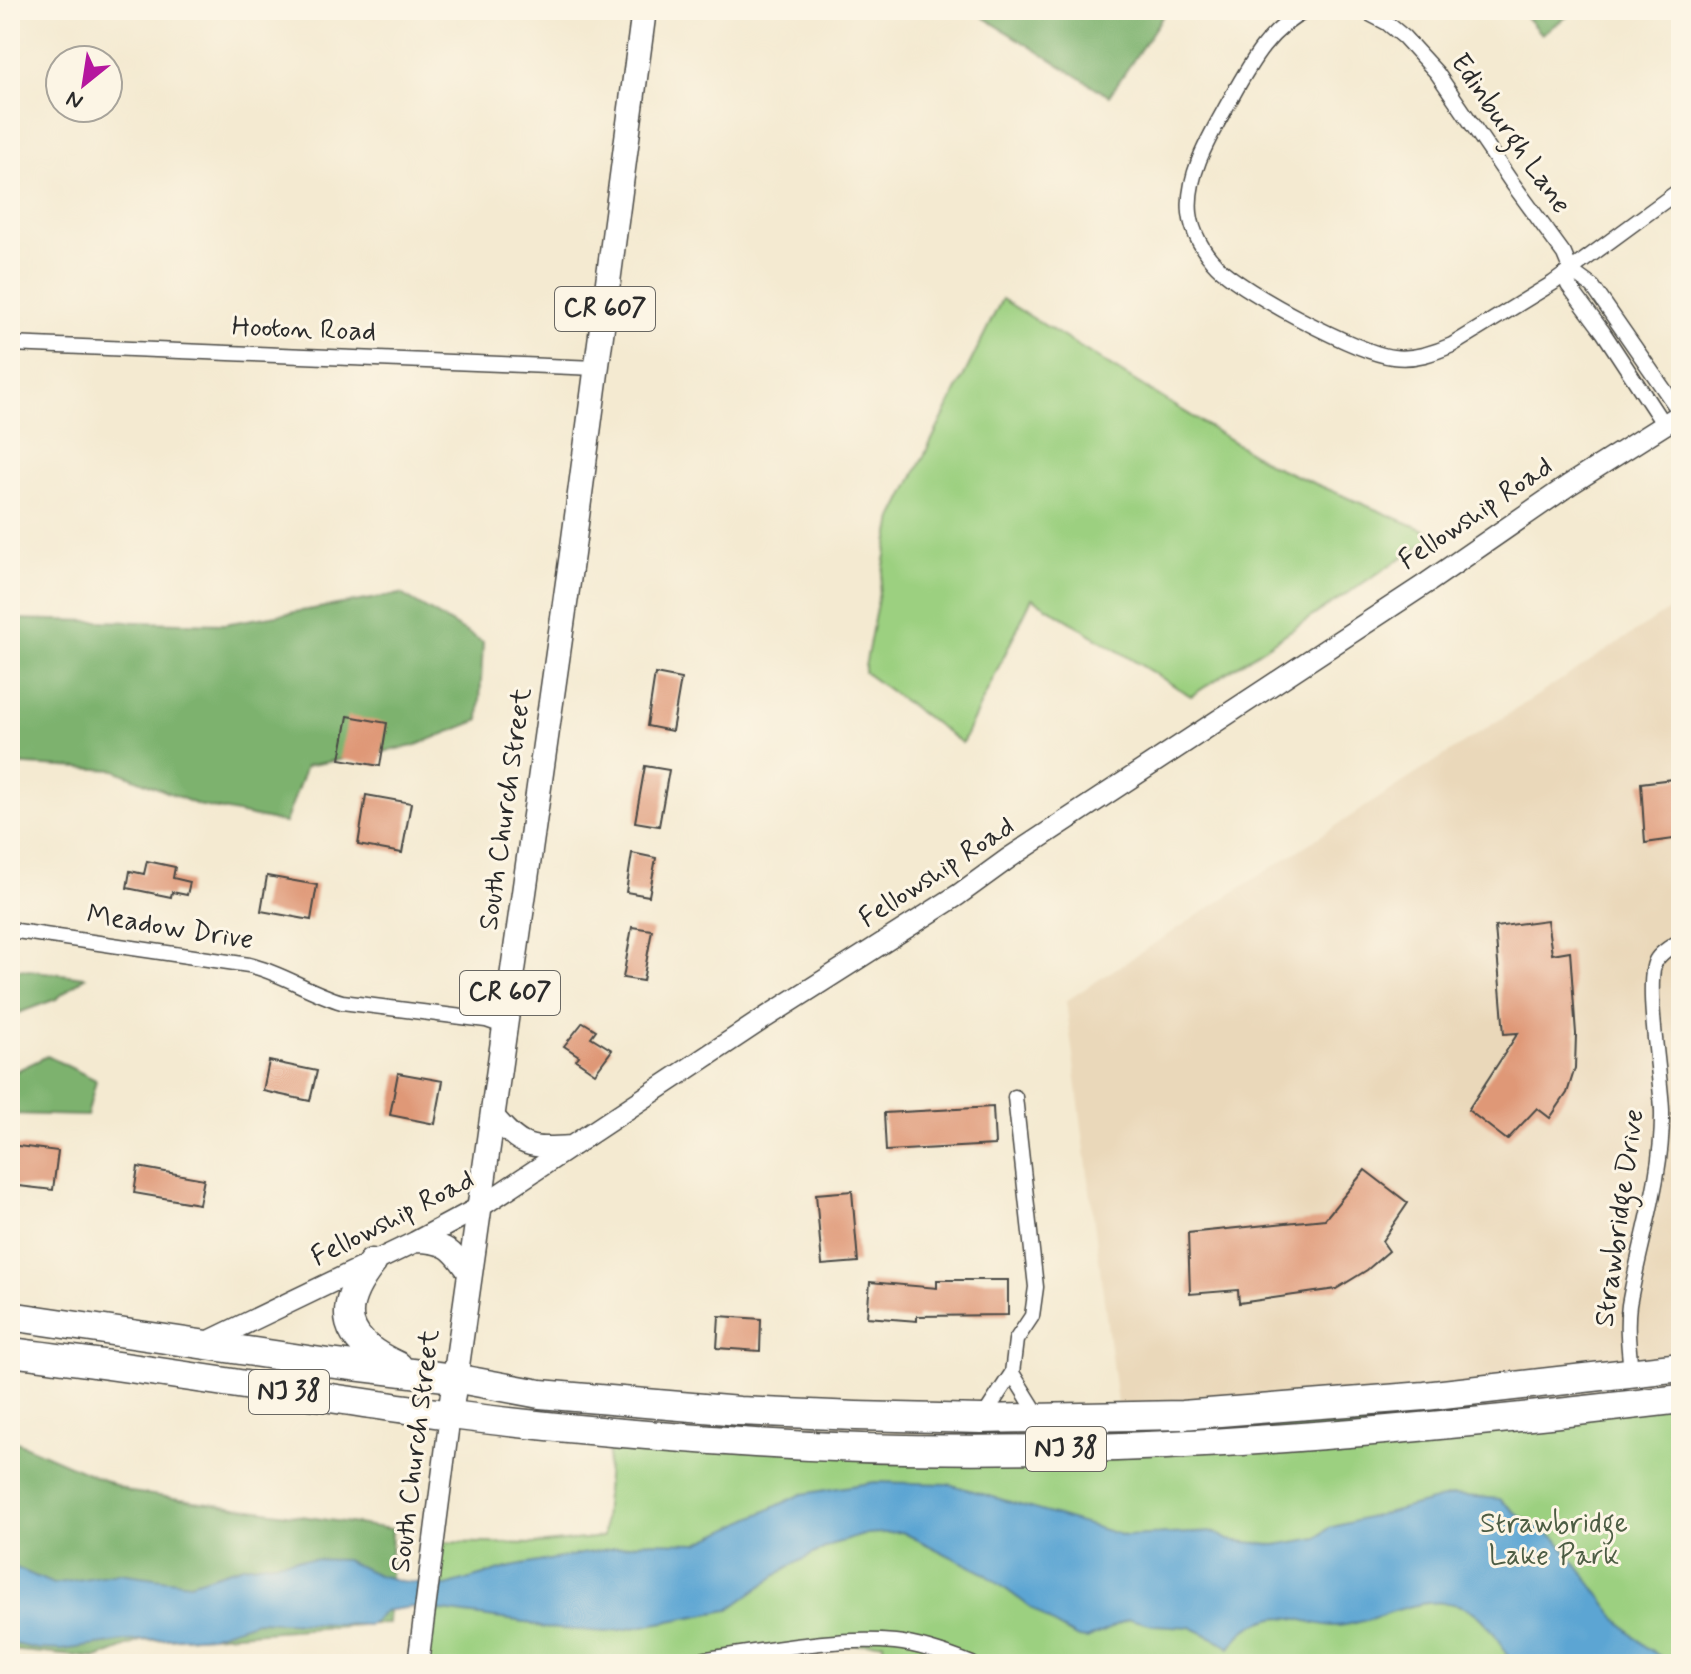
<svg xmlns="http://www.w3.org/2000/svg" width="1691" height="1674" font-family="Mynerve,sans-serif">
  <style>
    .built { fill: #ead8ba }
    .green { fill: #9cd080; stroke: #647e56; stroke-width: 2 }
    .forest { fill: #7db26e; stroke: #546e4c; stroke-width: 2 }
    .water { fill: #5ba5d3; stroke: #43687f; stroke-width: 2 }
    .building { fill: #df9877 }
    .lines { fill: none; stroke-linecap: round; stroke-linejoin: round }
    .street-casing { stroke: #494844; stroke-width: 17 }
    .secondary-casing { stroke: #494844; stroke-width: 23 }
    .primary-casing { stroke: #494844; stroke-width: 27 }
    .highway-casing { stroke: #494844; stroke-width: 31 }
    .street { stroke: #fff; stroke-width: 14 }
    .secondary { stroke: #fff; stroke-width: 20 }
    .primary { stroke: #fff; stroke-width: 24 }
    .highway { stroke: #fff; stroke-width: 28 }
    .labels { text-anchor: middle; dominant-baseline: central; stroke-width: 6; stroke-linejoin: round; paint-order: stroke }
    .shield { fill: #fcf5e5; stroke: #6a6863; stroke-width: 2 }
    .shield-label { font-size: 26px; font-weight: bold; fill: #2b2b2b }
    .street-label { font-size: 28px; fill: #2b2b2b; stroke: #fcf5e5 }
    .park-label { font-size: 28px; fill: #4d5d44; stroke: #fcf5e5 }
  </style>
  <rect width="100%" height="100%" fill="#fcf5e5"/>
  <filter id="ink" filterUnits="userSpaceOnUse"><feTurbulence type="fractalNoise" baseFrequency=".0125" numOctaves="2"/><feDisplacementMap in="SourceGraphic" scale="16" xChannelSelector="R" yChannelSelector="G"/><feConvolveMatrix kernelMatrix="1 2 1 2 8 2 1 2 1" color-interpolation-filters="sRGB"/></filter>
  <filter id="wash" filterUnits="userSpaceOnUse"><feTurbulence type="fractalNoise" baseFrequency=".006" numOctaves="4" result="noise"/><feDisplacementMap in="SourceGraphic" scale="32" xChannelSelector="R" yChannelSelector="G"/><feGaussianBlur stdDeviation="1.8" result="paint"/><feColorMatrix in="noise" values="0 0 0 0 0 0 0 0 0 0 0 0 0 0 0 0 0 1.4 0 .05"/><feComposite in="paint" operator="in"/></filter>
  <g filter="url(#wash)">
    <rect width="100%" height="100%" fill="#f4ead1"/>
    <path class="built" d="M1681,602V1367L1119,1418L1066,1001Z"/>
    <path class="green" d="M1002,299L1271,465L1436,535L1191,696L1032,598L962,743L864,672L893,518Z
      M1681,1399V1664H884L883,1642L665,1664H418L434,1542L535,1544L603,1537L610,1432L926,1450Z"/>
    <path class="forest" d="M986,10H1167L1109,96L983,17Z
      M1520,10H1577L1541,34Z
      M401,594L483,642L479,720L414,746L306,766L285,823L198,805L115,770L10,764V619L224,624Z
      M10,968L85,977L56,999L10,1016Z
      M47,1056L96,1080L87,1116L10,1114V1074Z
      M10,1439L131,1492L392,1529L388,1623L140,1641L97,1658L10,1650Z"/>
    <path class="water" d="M875,1482L949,1484L1125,1536L1215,1532L1228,1540L1275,1545L1317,1538L1329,1528L1454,1495L1500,1499L1518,1515L1557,1539L1620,1622L1646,1647L1672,1664H1513C1499,1642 1487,1614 1461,1606C1419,1592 1376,1624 1335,1626C1315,1626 1294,1614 1274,1618C1253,1623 1242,1630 1230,1648L1224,1643L1190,1627L1153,1625L1129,1619L1087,1639L1078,1638L1056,1626L984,1573L902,1532L867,1534L833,1544L788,1567L728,1610L627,1629L607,1632L543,1628L525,1622L412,1607L384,1611L373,1623L368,1625L256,1621L211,1636L126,1641L62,1650L38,1649L10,1643V1565L53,1584L119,1573L190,1583L243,1566L296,1559L345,1560L378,1575L401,1581L446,1586L511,1567L646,1542L698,1543L802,1494Z"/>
    <g id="blocks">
      <path class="building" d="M655,674L681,679L672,731L647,726Z
        M348,716L387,723L380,766L340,759Z
        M645,766L669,770L659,826L635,822Z
        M1681,778V838L1645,843L1641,783Z
        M366,795L411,803L402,853L358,845Z
        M632,853L656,858L649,896L626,892Z
        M147,861L175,867L173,878L190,882L187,895L172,892L171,897L127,888L130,871L144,874Z
        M267,876L317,885L311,920L261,911Z
        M1547,920L1552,954L1570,951L1576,1034L1575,1068L1567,1093L1550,1118L1537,1108L1507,1140L1468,1110L1518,1033L1504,1034L1495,927Z
        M632,927L652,930L643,981L623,978Z
        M583,1022L596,1030L591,1037L612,1050L595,1073L576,1060L579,1056L564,1046Z
        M269,1061L317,1071L310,1101L263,1091Z
        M398,1073L443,1081L435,1124L390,1115Z
        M993,1107L995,1145L886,1151L884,1113Z
        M10,1145L58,1151L53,1190L10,1185Z
        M138,1167L204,1179L199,1204L134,1193Z
        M1365,1170L1408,1203L1382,1241L1389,1251L1367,1270L1336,1289L1239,1303L1238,1290L1190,1294L1188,1233L1325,1219Z
        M852,1191L858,1262L822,1265L816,1194Z
        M937,1280H1008V1315L917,1316V1321L867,1317L870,1282L937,1288Z
        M719,1316L761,1319L760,1351L717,1348Z"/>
    </g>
  </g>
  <g filter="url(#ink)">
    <use href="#blocks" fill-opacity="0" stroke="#494844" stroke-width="2"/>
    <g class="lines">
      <defs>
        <path id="street" d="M1308,10C1269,28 1250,64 1230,100C1212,133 1186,173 1190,213C1192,232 1203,252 1217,266C1243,292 1357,353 1393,357C1414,360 1434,353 1452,345L1553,283L1681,189
          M1357,10L1368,13L1387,23L1404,37L1437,73L1510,180L1564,254L1571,271L1593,287L1681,414
          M1571,271L1568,285L1603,332L1664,425
          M10,344L596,368
          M10,930L249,965C282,973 310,993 342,1002L486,1020L506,1027
          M1631,1372C1629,1350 1626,1327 1629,1305C1640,1241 1663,1177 1662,1112C1662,1083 1643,977 1657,959C1662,952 1674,944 1681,941
          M1012,1373L1016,1340L1032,1316L1036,1287L1015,1097
          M982,1419L1012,1373L1040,1418
          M667,1664C739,1657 825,1635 895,1642C922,1645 947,1654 972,1664"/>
        <path id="secondary" d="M493,1115C521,1148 529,1149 571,1146
          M415,1242C446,1242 452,1249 469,1274
          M203,1344L415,1242L480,1207L760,1021L958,895L1009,858L1427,583L1569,485L1681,414
          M418,1664L450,1415"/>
        <path id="primary" d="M450,1415L572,554L644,10"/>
        <path id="highway" d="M372,1263C334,1311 343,1341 398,1366
          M10,1316L328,1363L454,1378L540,1394L739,1411L856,1416L982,1419L1182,1415L1425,1396L1681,1367
          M10,1352C155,1369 299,1395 444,1414C547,1428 651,1436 755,1443C1067,1463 1372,1436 1681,1399"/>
      </defs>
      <use href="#street" class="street-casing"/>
      <use href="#secondary" class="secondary-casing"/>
      <use href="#primary" class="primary-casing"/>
      <use href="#highway" class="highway-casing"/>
      <use href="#street" class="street"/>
      <use href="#secondary" class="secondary"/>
      <use href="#primary" class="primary"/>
      <use href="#highway" class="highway"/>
    </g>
  </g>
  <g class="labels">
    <g class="shield">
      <rect x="555" y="287" width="100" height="44" rx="6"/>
      <rect x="460" y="971" width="100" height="44" rx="6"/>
      <rect x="249" y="1370" width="80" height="44" rx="6"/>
      <rect x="1026" y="1427" width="80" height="44" rx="6"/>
    </g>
    <g class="shield-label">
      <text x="605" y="309">CR 607</text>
      <text x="510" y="993">CR 607</text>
      <text x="289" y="1392">NJ 38</text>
      <text x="1066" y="1449">NJ 38</text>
    </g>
    <g class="street-label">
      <text transform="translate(1510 134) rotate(55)">Edinburgh Lane</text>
      <text transform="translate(304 330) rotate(2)">Hooton Road</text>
      <text transform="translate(1476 514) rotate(-34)">Fellowship Road</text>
      <text transform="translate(506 809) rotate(-82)">South Church Street</text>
      <text transform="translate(937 873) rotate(-33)">Fellowship Road</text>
      <text transform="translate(170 928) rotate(9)">Meadow Drive</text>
      <text transform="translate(1620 1218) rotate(-82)">Strawbridge Drive</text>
      <text transform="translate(393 1219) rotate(-27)">Fellowship Road</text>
      <text transform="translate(416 1451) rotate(-83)">South Church Street</text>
    </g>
    <g class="park-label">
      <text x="1554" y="1524">Strawbridge<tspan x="1554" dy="32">Lake Park</tspan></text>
    </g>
  </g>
  <rect width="1691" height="1674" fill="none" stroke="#fcf5e5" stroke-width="40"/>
  <g transform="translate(84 84) rotate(210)"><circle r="38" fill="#fcf5e5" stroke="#a8a49b" stroke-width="2"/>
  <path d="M0-6L14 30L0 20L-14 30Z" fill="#b5179e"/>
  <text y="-12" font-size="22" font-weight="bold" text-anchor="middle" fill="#2b2b2b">N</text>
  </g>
</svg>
